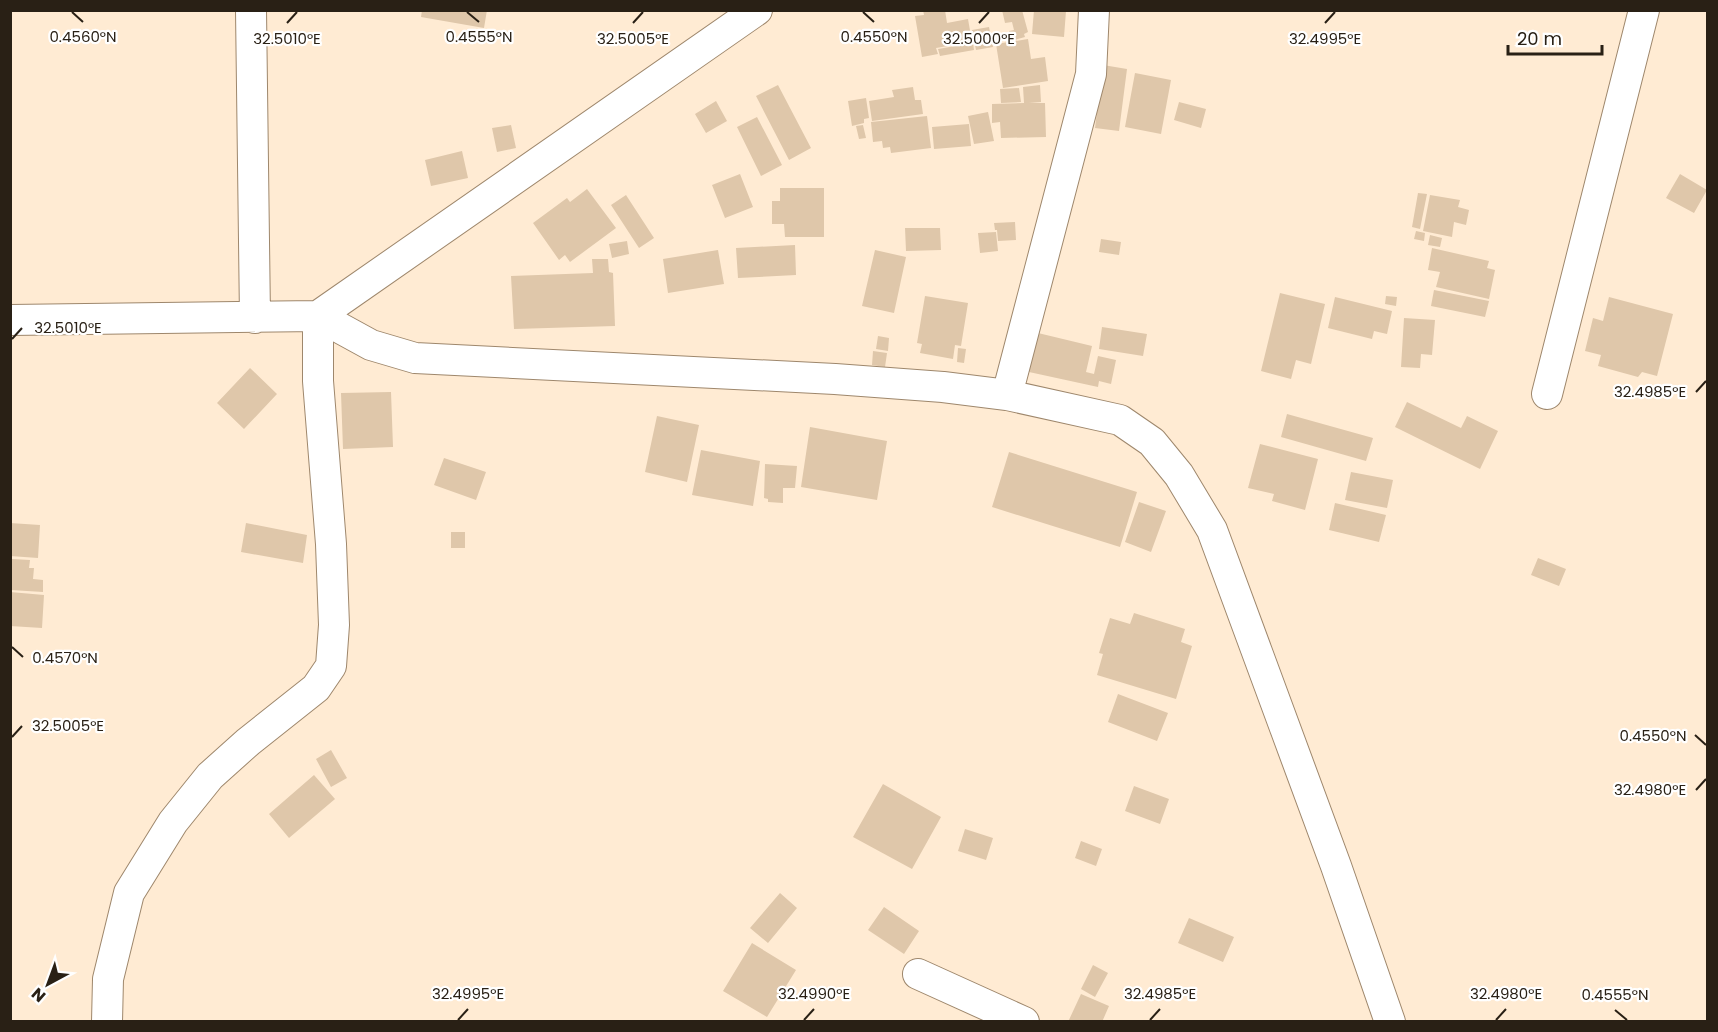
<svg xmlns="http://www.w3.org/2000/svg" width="1718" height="1032" font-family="Poppins,sans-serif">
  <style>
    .building { fill: #dfc7aa }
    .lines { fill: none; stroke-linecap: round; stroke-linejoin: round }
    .street-casing { stroke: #9e876c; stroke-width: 32 }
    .street { stroke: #fff; stroke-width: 30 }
    .ticks { fill: none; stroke: #292015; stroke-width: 2 }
    .ticks-label { font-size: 15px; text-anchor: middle; fill: #292015; stroke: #fff; stroke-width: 4.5; stroke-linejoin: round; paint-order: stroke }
  </style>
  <rect width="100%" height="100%" fill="#ffebd3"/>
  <path class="building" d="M422,10H487L484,28L421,17Z
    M923,10H945L947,23L968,19L972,42L936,48L938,54L922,57L915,16L924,15Z
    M1002,10H1022L1028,32L1024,34L1025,37L1011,41L1009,31L1014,30L1012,22L1005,23Z
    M1034,10L1066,11L1064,37L1032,34Z
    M989,27L993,47L976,50L972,30Z
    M1028,39L1031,59L1045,57L1048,81L1003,88L996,44Z
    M973,43L974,50L940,56L938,49Z
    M1103,65L1127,69L1119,131L1095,128Z
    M1135,73L1171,80L1161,134L1125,127Z
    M778,85L811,148L789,160L756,96Z
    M1040,85L1041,102L1029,103H1045L1046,137L1001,138L1000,122L992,123V104L1024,103L1023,87Z
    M913,87L915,100H921L923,114L872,121L869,101L894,97L892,90Z
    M1019,88L1021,102L1001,103L1000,89Z
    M866,98L869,118L864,119V123L852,126L848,101Z
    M716,101L727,121L706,133L695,114Z
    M1179,102L1206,109L1201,128L1174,120Z
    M988,112L994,141L974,144L968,116Z
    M927,116L931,148L891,153L890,147L883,148L882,141L873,142L871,122Z
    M757,117L782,165L761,176L737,127Z
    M969,124L971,146L934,149L932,127Z
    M511,125L516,148L497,152L492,128Z
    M863,125L866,138L859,139L856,126Z
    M462,151L468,178L431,186L425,160Z
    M740,174L753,207L725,218L712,185Z
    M1680,174L1707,190L1694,213L1666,198Z
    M780,188H824V237H785L784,224H772V201H780Z
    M587,189L616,228L570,262L565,255L559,260L533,223L567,198L570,202Z
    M1418,193L1427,194L1420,229L1412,227Z
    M626,195L654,238L639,248L611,205Z
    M1430,195L1460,200L1458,207L1469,210L1466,225L1454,222L1452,237L1423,231Z
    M1015,222L1016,240L998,241L997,230H995L994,223Z
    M905,228H940L941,250L906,251Z
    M1416,231L1425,233L1424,241L1414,239Z
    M996,232L998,251L980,253L978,233Z
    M1430,235L1442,238L1440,247L1428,245Z
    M1101,239L1121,242L1119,255L1099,252Z
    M627,241L629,254L612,258L609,244Z
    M795,245L796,275L738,278L736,248Z
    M1432,248L1489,261L1487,268L1495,270L1489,299L1436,287L1440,272L1428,270Z
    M718,250L724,284L668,293L663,259Z
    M875,250L906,257L894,313L862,306Z
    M592,259H608L609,272L613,273L615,326L514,329L511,276L593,273Z
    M1434,290L1489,301L1485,317L1431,306Z
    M1280,293L1325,304L1311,364L1296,360L1291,379L1261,371Z
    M925,296L968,303L961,346L955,345L953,359L920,353L922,344L917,343Z
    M1386,296L1397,297L1396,306L1385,304Z
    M1335,297L1392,311L1387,334L1374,331L1372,339L1328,328Z
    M1609,297L1673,314L1657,376L1642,372L1638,377L1598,366L1601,355L1585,351L1593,318L1603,321Z
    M1404,318L1435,320L1432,355L1421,354L1420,368L1401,367Z
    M1102,327L1147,334L1143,356L1099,349Z
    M1038,333L1092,346L1086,372L1094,374L1098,356L1116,360L1111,384L1099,381L1098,387L1029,372Z
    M878,336L889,338L888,351L876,349Z
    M958,348L966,349L964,363L957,362Z
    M873,351L887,353L885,367L872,365Z
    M250,368L277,394L244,429L217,403Z
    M391,392L393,447L343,449L341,393Z
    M1407,402L1461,428L1467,416L1498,431L1480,469L1395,427Z
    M1287,414L1373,438L1366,461L1281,437Z
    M657,416L699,425L687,482L645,472Z
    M810,427L887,441L877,500L801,487Z
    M1260,444L1318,459L1305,510L1272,501L1274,494L1248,488Z
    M701,450L760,461L753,506L692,495Z
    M1009,452L1137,492L1120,547L992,507Z
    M444,458L486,472L476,500L434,485Z
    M765,464L797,466L795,488H783V503L768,502V499L764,498Z
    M1351,472L1393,480L1387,508L1345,500Z
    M1139,502L1166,511L1151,552L1125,542Z
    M1335,503L1386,515L1379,542L1329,530Z
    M10,523L40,525L38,558L10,556Z
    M246,523L307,535L303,563L241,552Z
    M451,532H465V548H451Z
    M1538,558L1566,569L1559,586L1531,575Z
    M12,559L30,560L29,568H34L33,579L43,580V592L11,590Z
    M10,592L44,595L42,628L10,626Z
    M1134,613L1185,629L1181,642L1192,646L1176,699L1097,675L1103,654L1099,653L1110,618L1130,624Z
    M1118,694L1168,713L1157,741L1108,722Z
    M331,750L347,778L331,787L316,759Z
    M314,775L335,799L289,838L269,814Z
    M883,784L941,817L912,869L853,837Z
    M1134,786L1169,799L1160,824L1125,811Z
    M965,829L993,838L986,860L958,851Z
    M1081,841L1102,849L1096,866L1075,858Z
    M780,893L797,908L768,943L750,928Z
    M884,907L919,931L904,954L868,930Z
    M1189,918L1234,937L1223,962L1178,943Z
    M752,943L796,970L767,1017L723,991Z
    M1093,965L1108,973L1095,997L1081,989Z
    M1081,994L1109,1006L1102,1022H1068Z"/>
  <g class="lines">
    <defs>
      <path id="street" d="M251,10L255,318
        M10,320L318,316L371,345L415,358L835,379L943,387L1007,395L1120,420L1152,442L1179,475L1212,530L1336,866L1390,1022
        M1547,394L1644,10
        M1007,395L1091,74L1094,10
        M918,974L1024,1022
        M107,1022L108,979L129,893L173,822L210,776L248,742L316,688L331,666L334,625L331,544L318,381V316L757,10"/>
    </defs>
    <use href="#street" class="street-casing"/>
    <use href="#street" class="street"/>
  </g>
  <path class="ticks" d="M72,12L83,22M467,12L479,22M863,12L874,22M287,23L297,12M633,23L643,12M979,23L989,12M1325,23L1335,12M12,339L22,328M1696,392L1706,381M12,647L23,657M1695,735L1706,745M12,737L22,726M1696,790L1706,779M1615,1010L1627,1020M458,1020L468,1009M804,1020L814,1009M1150,1020L1160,1009M1496,1020L1506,1009"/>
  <g class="ticks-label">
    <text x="83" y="42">0.4560°N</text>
    <text x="479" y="42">0.4555°N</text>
    <text x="874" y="42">0.4550°N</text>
    <text x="287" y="44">32.5010°E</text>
    <text x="633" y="44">32.5005°E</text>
    <text x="979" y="44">32.5000°E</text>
    <text x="1325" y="44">32.4995°E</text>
    <text x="68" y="333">32.5010°E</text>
    <text x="1650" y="397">32.4985°E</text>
    <text x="65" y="663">0.4570°N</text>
    <text x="68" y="731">32.5005°E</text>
    <text x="1653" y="741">0.4550°N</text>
    <text x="1650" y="795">32.4980°E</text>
    <text x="468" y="999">32.4995°E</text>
    <text x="814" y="999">32.4990°E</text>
    <text x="1160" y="999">32.4985°E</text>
    <text x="1506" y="999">32.4980°E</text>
    <text x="1615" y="1000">0.4555°N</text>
  </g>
  <rect width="1718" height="1032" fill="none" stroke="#292015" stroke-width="24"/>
  <g transform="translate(48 984) rotate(221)" stroke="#ffffff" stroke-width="4.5" paint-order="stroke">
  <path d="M0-4.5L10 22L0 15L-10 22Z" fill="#292015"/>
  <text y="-9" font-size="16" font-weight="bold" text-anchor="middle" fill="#292015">N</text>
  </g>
  <path d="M1508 45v9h94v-9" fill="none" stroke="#292015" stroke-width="3"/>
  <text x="1517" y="45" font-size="18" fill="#292015" stroke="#ffffff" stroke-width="4.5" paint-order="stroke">20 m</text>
</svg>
